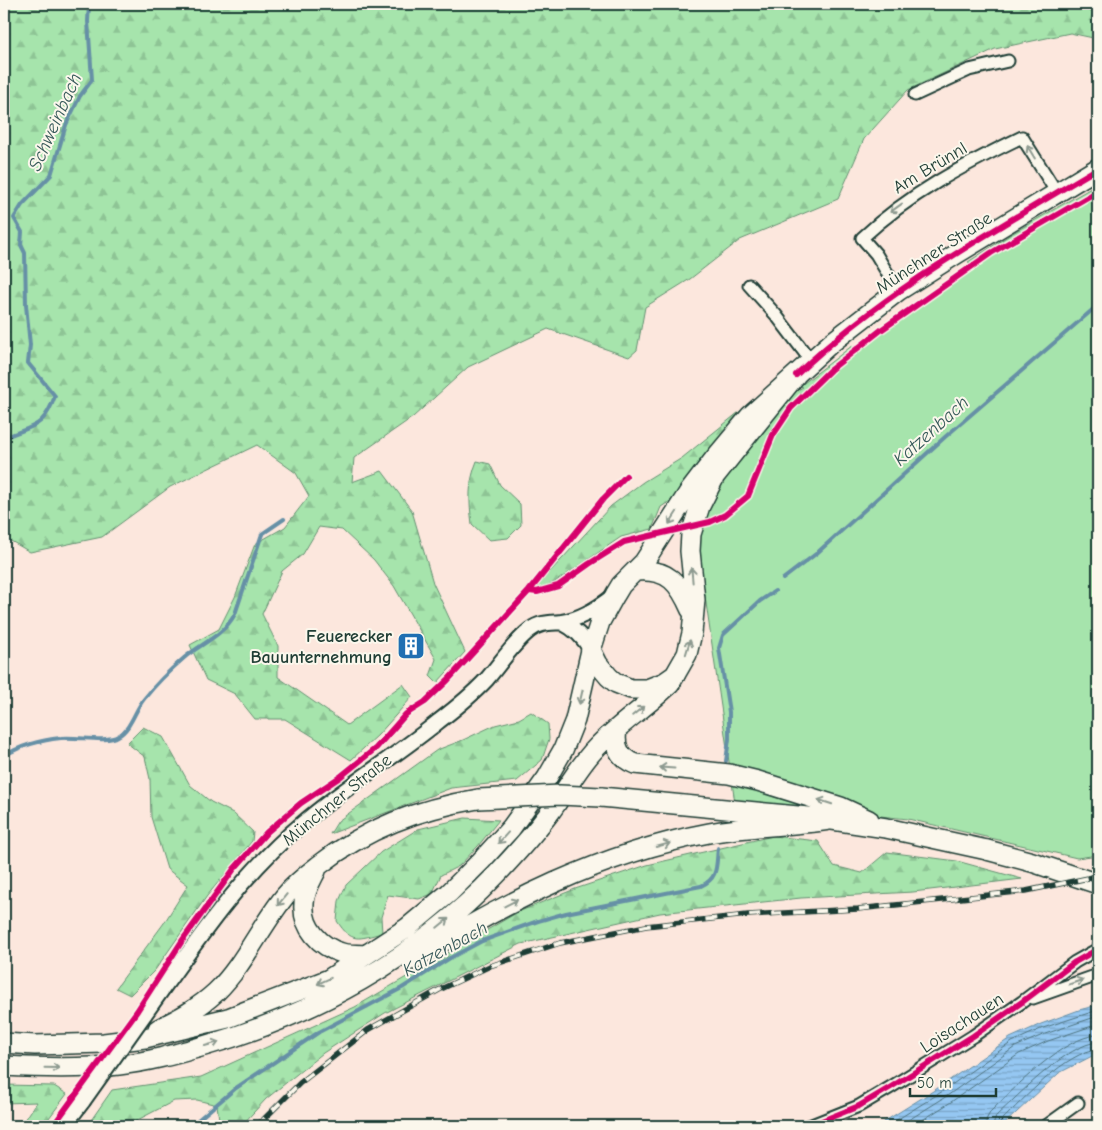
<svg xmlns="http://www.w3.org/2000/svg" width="1102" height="1130" font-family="'Comic Neue',sans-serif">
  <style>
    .grass { fill: #a6e4ac; stroke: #629070 }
    .forest { fill: url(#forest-firs); stroke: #629070 }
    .water { fill: url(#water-rules); stroke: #6690a6 }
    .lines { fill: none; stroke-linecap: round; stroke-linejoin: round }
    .shore { stroke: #4e7480; stroke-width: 1 }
    .stream { stroke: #6690a6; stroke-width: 4 }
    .minor-casing { stroke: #1f3d34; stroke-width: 15 }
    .tertiary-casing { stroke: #1f3d34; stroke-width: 18 }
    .primary-casing { stroke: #1f3d34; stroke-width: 22 }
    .trunk-casing { stroke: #1f3d34; stroke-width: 22 }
    .minor { stroke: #fbf7ec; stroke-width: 11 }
    .tertiary { stroke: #fbf7ec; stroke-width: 14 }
    .primary { stroke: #fbf7ec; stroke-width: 19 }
    .trunk { stroke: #fbf7ec; stroke-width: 19 }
    .rail-casing { stroke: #1f3d34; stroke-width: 5.5 }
    .rail { stroke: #fbf7ec; stroke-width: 4; stroke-dasharray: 11; stroke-linecap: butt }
    .tertiary-bridge-casing { stroke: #1f3d34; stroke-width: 18; stroke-linecap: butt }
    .trunk-bridge-casing { stroke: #1f3d34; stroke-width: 22; stroke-linecap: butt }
    .tertiary-bridge { stroke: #fbf7ec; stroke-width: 14 }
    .trunk-bridge { stroke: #fbf7ec; stroke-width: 19 }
    .cycleway-casing { stroke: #fbf7ec; stroke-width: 9 }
    .cycleway { stroke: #d6006c; stroke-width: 6 }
    .oneway { stroke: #8d9a90 }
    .labels { text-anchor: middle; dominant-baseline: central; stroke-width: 4; stroke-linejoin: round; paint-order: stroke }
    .street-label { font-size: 18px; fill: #1f3d34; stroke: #fbf7ec }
    .poi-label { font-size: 18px; font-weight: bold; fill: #1f3d34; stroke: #fbf7ec; text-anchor: end }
    .water-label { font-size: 19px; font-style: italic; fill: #37595a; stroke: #fbf7ec }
  </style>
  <defs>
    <pattern id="forest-firs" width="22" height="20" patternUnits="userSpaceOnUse" patternTransform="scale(1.25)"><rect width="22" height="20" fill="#a6e4ac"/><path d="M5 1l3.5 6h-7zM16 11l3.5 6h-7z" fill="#8ec495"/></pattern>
    <pattern id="water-rules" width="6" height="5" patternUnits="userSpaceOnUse" patternTransform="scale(1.25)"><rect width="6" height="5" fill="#95c7f2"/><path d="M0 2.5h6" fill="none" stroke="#79a3c5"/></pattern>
  </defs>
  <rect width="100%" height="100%" fill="#fce7dd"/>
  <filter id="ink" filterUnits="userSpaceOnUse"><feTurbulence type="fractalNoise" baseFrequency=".02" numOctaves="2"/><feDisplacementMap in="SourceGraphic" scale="10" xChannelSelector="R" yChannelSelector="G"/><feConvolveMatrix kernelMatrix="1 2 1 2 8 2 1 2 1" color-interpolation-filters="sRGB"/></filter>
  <g filter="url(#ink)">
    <path class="grass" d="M1098,184V188L971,263L968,262L1011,234Z
      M1098,191V855L1077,858L908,819L834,811L737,817L698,548L705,507L715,485L789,395L803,387L800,386L853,345L854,348L823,374L881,330L991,253Z"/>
    <path class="forest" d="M4,4H1070L1071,6L1098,13V39L1070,33L995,49L908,90L864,139L838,199L740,240L690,279L645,307L637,350L629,357L548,329L468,367L413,417L354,458L352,482L382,471L412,511L433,583L465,652L437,683L430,676L436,659L394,586L374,560L342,530L319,527L303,554L282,571L262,614L278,646V677L347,725L403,684L412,697L378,735L351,760L285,719H255L235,694L206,680L190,645L219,629L235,597L255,544L285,527L309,496L296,473L257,445L170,487L102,537L30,552L4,537Z
      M744,408L704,456L675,498L661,507L652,529L621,537L555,582L538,589L536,587L611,506L643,482L682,458Z
      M477,461L490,464L500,485L520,504L521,525L508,538L489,540L472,524C469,501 468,483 477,461Z
      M531,712L548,724L549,739L542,760L517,781L451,788L330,834L338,821L437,750L463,740L495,725L519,719Z
      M143,727L163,737L190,785L211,802L233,813L253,832L252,841L207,896L155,970L130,995L116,988L164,923L188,885L167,869L151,817L150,779L145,757L127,743Z
      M465,818L499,820L478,846L459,866L441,875L432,894L419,899L388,895L381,917L382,933C358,939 352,944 337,921L339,901L346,885L381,852L418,829Z
      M773,836L818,841L834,866L862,873L887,852L957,861L1022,879L913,892L801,898L660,913L521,944L385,1013L323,1053L266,1099L241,1126H220L217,1105L197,1100L174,1101L126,1126H87L112,1090L201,1077L355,1007L518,912L575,889L647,865Z
      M4,1085L54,1086L67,1094L43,1126H21L37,1102L4,1103Z"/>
    <path class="water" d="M1098,1005V1053L1059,1073L1002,1126H877L941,1086L1010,1038L1041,1024L1079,1010Z"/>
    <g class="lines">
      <path class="shore" d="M887,1126L943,1091L1012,1042L1043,1028L1098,1010
        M899,1126L947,1096L1015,1047L1045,1034L1098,1016
        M913,1126L951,1102L1019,1054L1048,1041L1098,1024
        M985,1126L987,1118L991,1111C1015,1088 1064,1036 1098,1035
        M993,1126L996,1116C1019,1095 1067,1044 1098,1042
        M999,1126L1001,1121C1024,1099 1066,1052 1098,1049"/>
      <path class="stream" d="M4,438C32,425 43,430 55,396L28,363L30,345L26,305L25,253L21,245L22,232L14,218L22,205L51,175L66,125L80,96L92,80L88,21L89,4
        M783,579L817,553L945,437L1098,305
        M4,756C20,746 42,740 61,738C76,736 107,743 118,736C131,729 135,710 144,699C155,685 170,670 184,658C202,643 223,636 235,614L262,534L284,519
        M726,761L729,739V712L719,648L723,635L760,601L775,591
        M193,1124L236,1088L319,1032L402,988L450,958L482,941L538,921L566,913L701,886C719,878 716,865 718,848"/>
      <defs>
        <path id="minor" d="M915,95L969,70L1008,61
          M749,285L776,315L811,361
          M898,291L876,254L862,238C909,194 964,165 1022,137L1057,193
          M1033,998L1098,975
          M809,1126L859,1106L891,1087L973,1036L1022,1002L1075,962L1098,949
          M1046,1126L1078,1103"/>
        <path id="tertiary" d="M561,622C575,629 583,637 591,650
          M144,1015C192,948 239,876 303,823C346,786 395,757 439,721C456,708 473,694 487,679C501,663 513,643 530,630C540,622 550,623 562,622C580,619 598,608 612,597
          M64,1126L83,1101"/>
        <path id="primary" d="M796,375L715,476L700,506L691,534L690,551L695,600L692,633L687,654L675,675L665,682L647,689H631L616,683L609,677L598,664L591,650L600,622L615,595L621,585L644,562L689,492L715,458L750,416L831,343L898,291L958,253L1098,168
          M637,571C669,569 679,583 691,610
          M987,850L1032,862L1098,884"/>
        <path id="trunk" d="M617,730C614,746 619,758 635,764L729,774L758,781L841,807L869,820
          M601,797L819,818L886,828L987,850
          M316,871C311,881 304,892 304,904C302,927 320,947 342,953C349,955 358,954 365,955
          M412,960C503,903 602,853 709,833C749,826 789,826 829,820
          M158,1029C178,1019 199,1008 216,992C244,965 260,927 285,896C294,885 306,875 318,866C366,828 419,809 478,799
          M4,1043L35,1045L104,1043L145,1038L228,1018L329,979L407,928L449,893L481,861L511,828L547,778L563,750L575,720L591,650
          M4,1066C42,1068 81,1069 119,1065C148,1062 176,1054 204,1046C314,1015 417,958 496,875C514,856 532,836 548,815C565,793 577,767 597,747C616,727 640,711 660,693L670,684L675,675"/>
      </defs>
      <use href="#minor" class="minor-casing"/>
      <use href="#tertiary" class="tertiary-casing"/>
      <use href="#primary" class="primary-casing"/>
      <use href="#trunk" class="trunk-casing"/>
      <use href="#minor" class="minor"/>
      <use href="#tertiary" class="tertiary"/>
      <use href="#primary" class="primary"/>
      <use href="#trunk" class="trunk"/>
      <defs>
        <path id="rail" d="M257,1126L300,1083L368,1030L439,990L490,966L560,943L646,926L748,915L858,909L1026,891L1098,876"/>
      </defs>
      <use href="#rail" class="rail-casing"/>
      <use href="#rail" class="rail"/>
      <defs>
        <path id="tertiary-bridge" d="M83,1101L144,1015"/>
        <path id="trunk-bridge" d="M478,799L560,795L601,797"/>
      </defs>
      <use href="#tertiary-bridge" class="tertiary-bridge-casing"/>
      <use href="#trunk-bridge" class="trunk-bridge-casing"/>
      <use href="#tertiary-bridge" class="tertiary-bridge"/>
      <use href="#trunk-bridge" class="trunk-bridge"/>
      <defs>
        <path id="cycleway" d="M796,375C885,290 993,231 1098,168
          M529,591L537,592L558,586L589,564L624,542L710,522L725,515L748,496L773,435L791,408L830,370L881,330L991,253L1098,191
          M53,1126L137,1011L182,941L234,869L267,832L301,803L340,777L376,748L406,714L425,702L448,680L529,591L603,499L626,476
          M809,1126L859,1106L891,1087L973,1036L1022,1002L1075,962L1098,949"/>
      </defs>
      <use href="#cycleway" class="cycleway-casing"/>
      <use href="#cycleway" class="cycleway"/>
    </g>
    <defs><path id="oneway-shaft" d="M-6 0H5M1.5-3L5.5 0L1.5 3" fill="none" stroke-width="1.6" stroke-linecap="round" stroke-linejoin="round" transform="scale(1.25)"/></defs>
    <g class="oneway">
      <use href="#oneway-shaft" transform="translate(1031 152) rotate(-121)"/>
      <use href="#oneway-shaft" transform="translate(896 208) rotate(144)"/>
      <use href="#oneway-shaft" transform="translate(673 518) rotate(123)"/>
      <use href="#oneway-shaft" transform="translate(692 575) rotate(-95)"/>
      <use href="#oneway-shaft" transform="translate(688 647) rotate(-73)"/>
      <use href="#oneway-shaft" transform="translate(581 697) rotate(103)"/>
      <use href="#oneway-shaft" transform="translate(638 711) rotate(-39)"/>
      <use href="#oneway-shaft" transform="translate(667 768) rotate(-176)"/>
      <use href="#oneway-shaft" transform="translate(825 802) rotate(-162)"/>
      <use href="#oneway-shaft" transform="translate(503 838) rotate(132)"/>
      <use href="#oneway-shaft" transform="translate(663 845) rotate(-15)"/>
      <use href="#oneway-shaft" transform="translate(282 900) rotate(129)"/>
      <use href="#oneway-shaft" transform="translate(511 903) rotate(-27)"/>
      <use href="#oneway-shaft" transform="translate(443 923) rotate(-39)"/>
      <use href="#oneway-shaft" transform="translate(324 981) rotate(155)"/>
      <use href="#oneway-shaft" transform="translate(1076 982) rotate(-19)"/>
      <use href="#oneway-shaft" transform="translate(212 1044) rotate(-16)"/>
      <use href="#oneway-shaft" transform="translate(52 1068) rotate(1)"/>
    </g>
  </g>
  <defs>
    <symbol id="building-square" viewBox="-11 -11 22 22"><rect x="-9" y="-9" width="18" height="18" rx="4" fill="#1f6fb2" stroke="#fbf7ec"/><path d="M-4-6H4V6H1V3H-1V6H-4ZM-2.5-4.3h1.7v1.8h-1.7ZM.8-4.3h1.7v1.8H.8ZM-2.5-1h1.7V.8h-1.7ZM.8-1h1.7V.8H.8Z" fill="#fff"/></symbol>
  </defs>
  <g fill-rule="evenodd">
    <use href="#building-square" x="395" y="630" width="32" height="32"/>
  </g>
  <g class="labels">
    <g class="street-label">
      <text transform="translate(930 168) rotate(-31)">Am Brünnl</text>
      <text transform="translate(934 253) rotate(-33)">Münchner Straße</text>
      <text transform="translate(337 800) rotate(-39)">Münchner Straße</text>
      <text transform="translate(962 1023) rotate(-33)">Loisachauen</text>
    </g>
    <g class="poi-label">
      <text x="392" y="636">Feuerecker<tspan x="392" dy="21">Bauunternehmung</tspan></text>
    </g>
    <g class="water-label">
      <text transform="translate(55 122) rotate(-66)">Schweinbach</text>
      <text transform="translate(931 431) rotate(-42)">Katzenbach</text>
      <text transform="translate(445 949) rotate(-29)">Katzenbach</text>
    </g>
  </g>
  <rect width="1102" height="1130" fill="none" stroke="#fbf7ec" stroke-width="20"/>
  <rect x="10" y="10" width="1082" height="1110" fill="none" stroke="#1f3d34" stroke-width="2" filter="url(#ink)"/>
  <path d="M910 1088v8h86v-8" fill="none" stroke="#1f3d34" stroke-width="2.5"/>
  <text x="917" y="1088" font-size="15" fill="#1f3d34" stroke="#fbf7ec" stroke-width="4" paint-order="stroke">50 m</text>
</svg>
